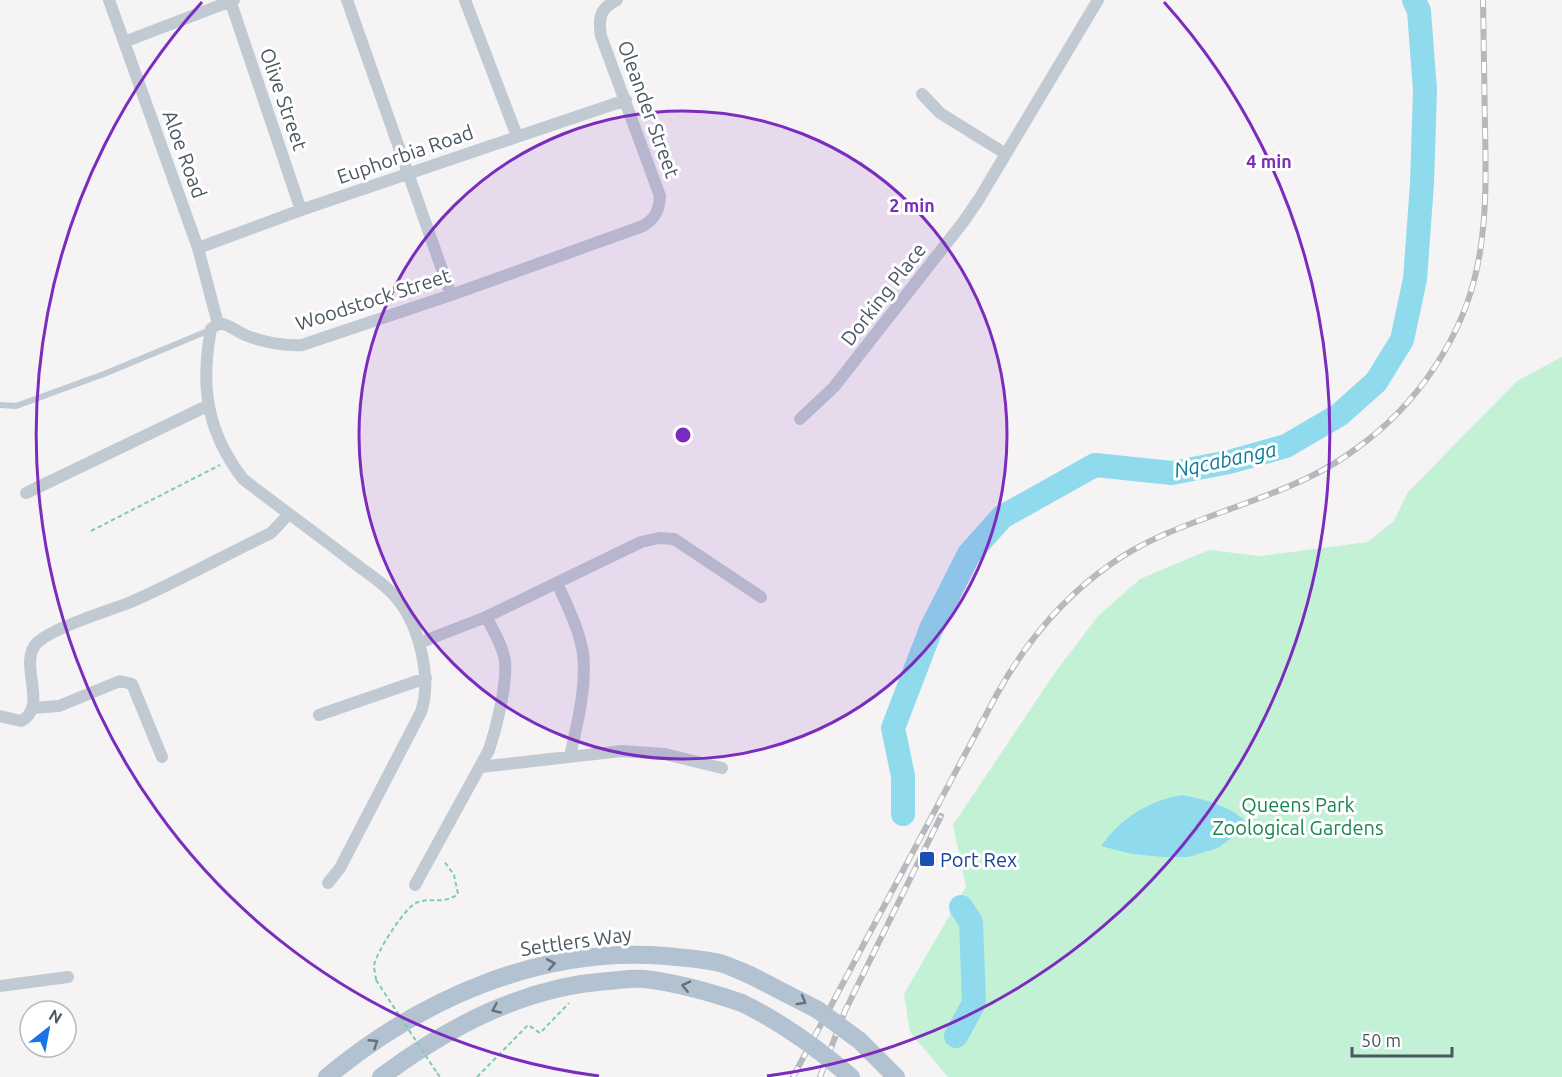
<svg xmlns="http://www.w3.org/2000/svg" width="1562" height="1077" font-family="Ubuntu,sans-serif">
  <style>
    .green { fill: #c3f1d5 }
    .water { fill: #90daee }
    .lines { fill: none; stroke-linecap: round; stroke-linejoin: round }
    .river { stroke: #90daee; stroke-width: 24 }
    .path { stroke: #7ad0a6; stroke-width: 2; stroke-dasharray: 4.5 3; stroke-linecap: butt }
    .lane { stroke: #c1cad2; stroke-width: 6 }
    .street { stroke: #c1cad2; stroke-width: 12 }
    .primary { stroke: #b3c2d1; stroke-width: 18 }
    .rail-casing { stroke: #b5b8bd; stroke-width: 6 }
    .rail { stroke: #fff; stroke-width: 4; stroke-dasharray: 11; stroke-linecap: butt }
    .path-bridge { stroke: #7ad0a6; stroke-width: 2; stroke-dasharray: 4.5 3; stroke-linecap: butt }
    .primary-bridge { stroke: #b3c2d1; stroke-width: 18 }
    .oneway { stroke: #64717d }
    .ring { fill: none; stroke: #7b2cbf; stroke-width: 3 }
    .transit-dot { fill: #1a4fb4; stroke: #fff; stroke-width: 2 }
    .labels { text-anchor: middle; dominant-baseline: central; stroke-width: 6; stroke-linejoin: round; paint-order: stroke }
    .street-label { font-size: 20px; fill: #4a5661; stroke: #fff }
    .park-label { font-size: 20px; fill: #17864f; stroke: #fff }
    .transit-label { font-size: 20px; fill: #164399; stroke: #fff; text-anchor: start }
    .water-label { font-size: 21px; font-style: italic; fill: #0c7c9b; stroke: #fff }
    .centre { fill: #7b2cbf; stroke: #fff; stroke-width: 3 }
    .ring-label { font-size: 18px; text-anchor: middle; font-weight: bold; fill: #7b2cbf; stroke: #fff; stroke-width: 6; stroke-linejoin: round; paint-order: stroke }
  </style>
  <rect width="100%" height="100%" fill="#f5f3f3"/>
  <path class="green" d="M1562,357V1077H948L910,1032L904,994L966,887L953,825L1054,674L1098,616L1140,579L1209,550L1260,556L1368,542L1394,521L1408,492L1517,381Z"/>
  <path class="water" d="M1182,795C1203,799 1231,806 1246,822L1235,835L1218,848L1188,857H1163L1132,854L1101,846C1121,818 1148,801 1182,795Z"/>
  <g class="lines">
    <path class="river" d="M903,814V776L893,728L931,629L969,554L1002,517L1095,465L1172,473L1229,462L1286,446L1339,415L1376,382L1402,340L1415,279L1422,184L1425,90L1419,11L1414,0
      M956,1036L974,1003L971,922L961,907"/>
    <path class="path" d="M91,531L220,465
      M376,980C376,975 374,970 374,966C375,954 406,905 418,902C434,897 443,905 458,894L454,875L444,861
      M437,1073L440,1077
      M477,1077L528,1025L540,1033L569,1003"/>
    <path class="lane" d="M0,405L16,406L104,374L210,330"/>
    <path class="street" d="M109,0L198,248L218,324
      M230,0L301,210
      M347,0L451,295
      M465,0L517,136
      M124,42L234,0
      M922,94L940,113L1006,154
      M198,248L301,210L626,100
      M800,419L834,387L964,221L979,199L1098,0
      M26,493L207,406
      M557,583C567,605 579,629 583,653C587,687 577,724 570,756
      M419,643L486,617L641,542L659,538L674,539L761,597
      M33,708L59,706L120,681L132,684L162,757
      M319,715L426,678
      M0,716L21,721C50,706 16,662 38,642C55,627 108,611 131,602C179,581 225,555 271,533L288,515
      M480,767L622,751L665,754L722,768
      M328,883L340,868L421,712C432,680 420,627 398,600C385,583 365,572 349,559C314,532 278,506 243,479C207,432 200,387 211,329C215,326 218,323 223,324C231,326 238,332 245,335C263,342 283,346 302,345L451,295L643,226C656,218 659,210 660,196L601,36C598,18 600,8 617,0
      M415,885L489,750C497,726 507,685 505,661C503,646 493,630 486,617
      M0,986L68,977"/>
    <path class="primary" d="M327,1077C422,998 541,946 666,956C684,958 703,959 720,963C730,966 740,971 750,975
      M381,1077C448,1027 523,987 608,981C620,980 633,978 645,979C678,983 710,992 742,1003"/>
    <defs>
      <path id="rail" d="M793,1077L997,694C1026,642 1062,598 1111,564C1155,533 1208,518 1257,499C1292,486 1327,471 1357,448C1416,406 1462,339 1477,268C1487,221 1486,174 1485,127C1484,85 1484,42 1483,0
        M820,1077L845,1011L941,816"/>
    </defs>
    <use href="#rail" class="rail-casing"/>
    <use href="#rail" class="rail"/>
    <path class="path-bridge" d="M376,980L437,1073"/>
    <path class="primary-bridge" d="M750,975L818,1010L860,1041L896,1077
      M742,1003C783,1023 816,1047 851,1077"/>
  </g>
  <defs><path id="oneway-chevron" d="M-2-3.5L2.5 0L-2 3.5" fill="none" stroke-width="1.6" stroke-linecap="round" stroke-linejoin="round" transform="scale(1.5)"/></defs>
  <g class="oneway">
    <use href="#oneway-chevron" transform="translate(551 964) rotate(-10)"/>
    <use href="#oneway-chevron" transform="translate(686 986) rotate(-167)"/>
    <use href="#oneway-chevron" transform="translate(802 1001) rotate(30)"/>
    <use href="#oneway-chevron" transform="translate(496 1009) rotate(156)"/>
    <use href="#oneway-chevron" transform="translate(374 1043) rotate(-33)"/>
  </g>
  <circle cx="683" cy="435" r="324" fill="#7b2cbf" fill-opacity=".12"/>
  <g class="ring">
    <circle cx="683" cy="435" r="324"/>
    <path d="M599 1076A647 647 0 0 1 202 2M1164 2A647 647 0 0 1 767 1076"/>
  </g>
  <rect class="transit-dot" x="919" y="851" width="16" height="16" rx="3"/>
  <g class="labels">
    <g class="street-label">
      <text transform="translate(284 99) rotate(71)">Olive Street</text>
      <text transform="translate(649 109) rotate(70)">Oleander Street</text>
      <text transform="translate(185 154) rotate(70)">Aloe Road</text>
      <text transform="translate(405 154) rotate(-19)">Euphorbia Road</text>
      <text transform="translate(883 294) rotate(-52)">Dorking Place</text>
      <text transform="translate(373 299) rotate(-18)">Woodstock Street</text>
      <text transform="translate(576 941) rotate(-8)">Settlers Way</text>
    </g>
    <g class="park-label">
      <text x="1298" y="804">Queens Park<tspan x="1298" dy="23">Zoological Gardens</tspan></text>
    </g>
    <g class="transit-label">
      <text x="940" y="859">Port Rex</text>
    </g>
    <g class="water-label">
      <text transform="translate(1225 459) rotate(-12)">Nqcabanga</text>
    </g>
  </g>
  <circle cx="683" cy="435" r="9" class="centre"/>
  <g class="ring-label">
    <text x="1269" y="168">4 min</text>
    <text x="912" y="212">2 min</text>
  </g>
  <g transform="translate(48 1029) rotate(31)"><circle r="28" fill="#ffffff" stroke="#b7bbc0" stroke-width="1.5"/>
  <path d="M0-4.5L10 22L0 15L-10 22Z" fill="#1a73e8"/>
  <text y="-9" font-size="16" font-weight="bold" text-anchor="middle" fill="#4a5661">N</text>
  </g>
  <path d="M1352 1047v9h100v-9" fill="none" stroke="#4a5661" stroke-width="3"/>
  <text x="1361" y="1047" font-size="18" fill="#4a5661" stroke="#ffffff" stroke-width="4.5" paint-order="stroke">50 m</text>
</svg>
